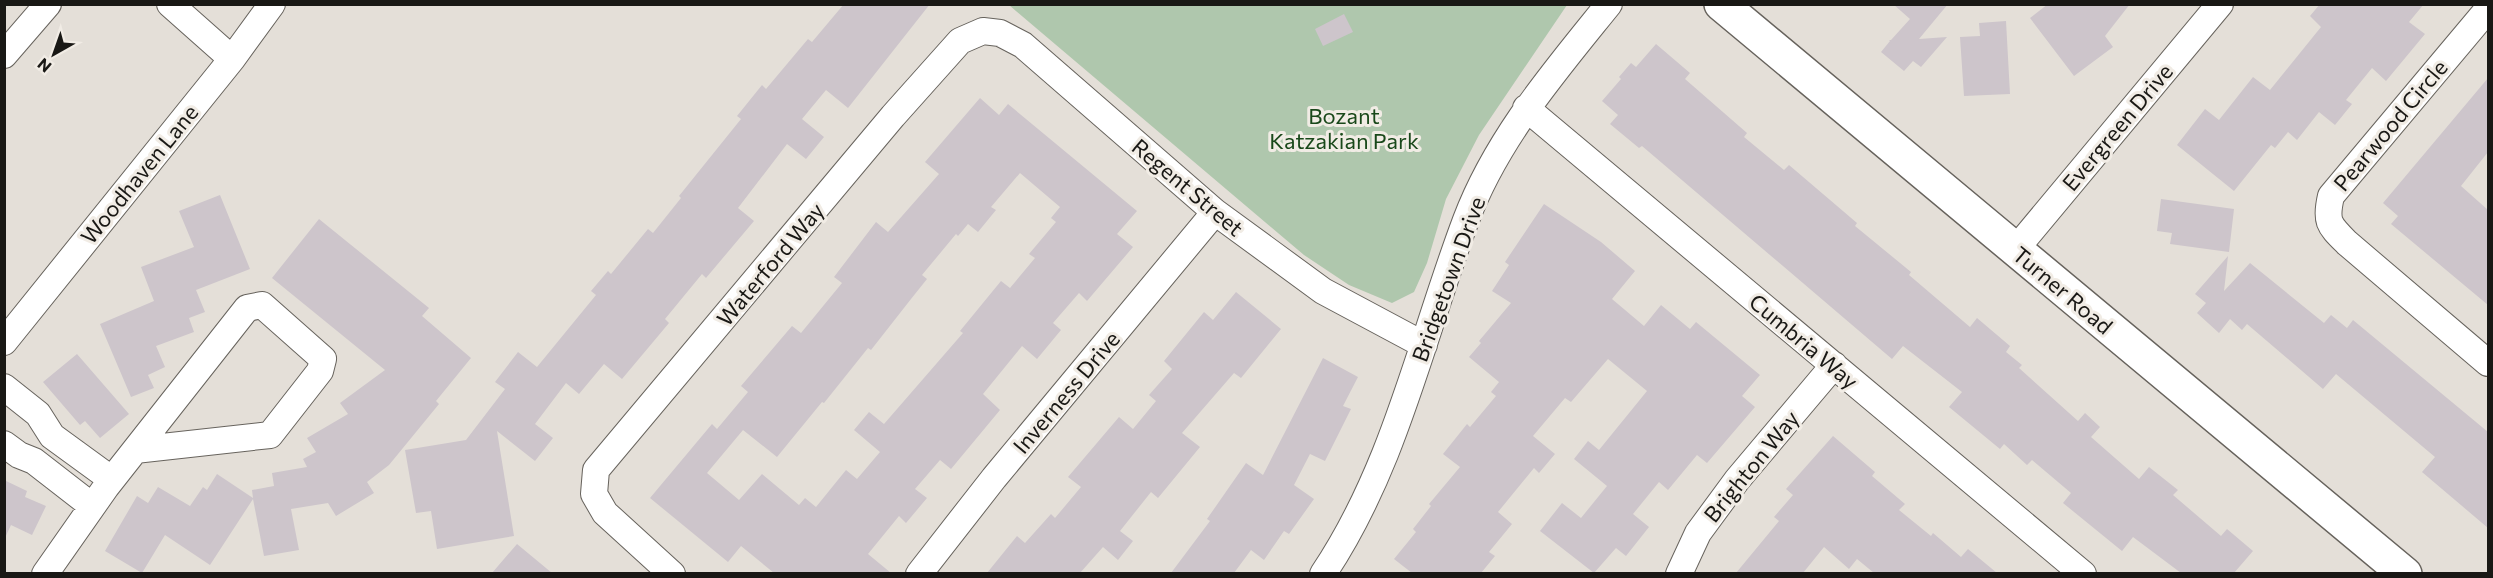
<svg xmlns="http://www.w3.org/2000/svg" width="2493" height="578" font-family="Commissioner,sans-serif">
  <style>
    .green { fill: #afc7ad }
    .building { fill: #cdc5cb; fill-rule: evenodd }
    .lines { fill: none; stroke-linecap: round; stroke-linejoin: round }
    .minor-casing { stroke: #67635d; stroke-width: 28 }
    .major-casing { stroke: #67635d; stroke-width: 36 }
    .minor { stroke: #fff; stroke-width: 26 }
    .major { stroke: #fff; stroke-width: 33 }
    .labels { text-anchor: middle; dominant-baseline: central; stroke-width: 6; stroke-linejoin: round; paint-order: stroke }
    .park-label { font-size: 22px; fill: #19481a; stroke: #f1ece5 }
    .street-label { font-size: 22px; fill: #191815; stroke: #f1ece5 }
  </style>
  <rect width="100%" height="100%" fill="#e4dfd8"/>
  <path class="green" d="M1009,5H1567L1479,135L1446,199L1427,263L1414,292L1392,303L1349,285L1304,255Z"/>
  <path class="building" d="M844,4H930L848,108L826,90L802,119L824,137L806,159L787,144L738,208L754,221L706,278L702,274L665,319L669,323L622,379L604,364L579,394L566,383L535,424L553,438L535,461L497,431L514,536L437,549L431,511L416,513L405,450L466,440L505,389L495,382L518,352L537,367L596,295L591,291L608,271L611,274L648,229L653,233L681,198L679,196L741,119L737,116L762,85L766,89L808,39L812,42Z
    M1893,4H1948L1919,39L1947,37L1921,67L1913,61L1904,71L1881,52L1890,41L1889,40H1891L1910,19Z
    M2048,4H2130L2105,36L2113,47L2074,76L2030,18Z
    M2320,4H2424L2409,22L2425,34L2386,81L2372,68L2346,100L2352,104L2335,125L2319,112L2297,140L2288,132L2275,148L2271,145L2234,191L2177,145L2205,109L2219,120L2253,77L2270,90L2321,27L2310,16Z
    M1344,14L1353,32L1323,46L1315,29Z
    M2006,21L2010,94L1964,96L1960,37L1980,36L1979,23Z
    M1656,44L1690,73L1685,79L1747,133L1744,137L1784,170L1789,165L1857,223L1855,226L1911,272L1909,275L1970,327L1977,318L2010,346L2006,352L2022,365L2019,368L2078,421L2085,413L2100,427L2091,437L2139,479L2149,467L2178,490L2173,495L2221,536L2227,529L2253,551L2234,573H2181L2133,537L2122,551L2063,503L2071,493L2032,460L2027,465L2004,444L2000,449L1949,407L1962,392L1903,346L1892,359L1642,146L1639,148L1610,124L1618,115L1602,101L1621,79L1619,77L1631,63L1636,67Z
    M2488,78V152L2461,186L2488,210V305L2391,224L2398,216L2383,203Z
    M980,98L999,115L1008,104L1137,211L1117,234L1133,247L1087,301L1079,293L1053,323L1061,330L1037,359L1022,346L983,394L1000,410L951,469L940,460L915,489L927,498L906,523L899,516L868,554L891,573H774L741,546L728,562L650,498L712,424L717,429L748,392L741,386L792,326L801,333L842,283L834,277L876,222L888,232L939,174L925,162ZM1020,173L1060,207L1051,218L1056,222L1029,254L1035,258L1010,288L1001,281L960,331L963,333L884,424L869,412L854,430L880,452L857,479L846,470L816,507L805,498L799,505L762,474L739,500L707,473L743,430L777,457L822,402L824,403L868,348L871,350L911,299L927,279L922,275L956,234L958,236L968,224L978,232L996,210L991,207Z
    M220,195L250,269L196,290L205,312L189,318L194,332L156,346L165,367L148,375L154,388L131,397L100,324L154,301L141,267L194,247L179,211Z
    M2161,199L2234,209L2229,252L2170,244L2172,233L2157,231Z
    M1544,204L1601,242L1635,271L1612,299L1644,326L1661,305L1690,329L1696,322L1760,375L1742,396L1755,407L1707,463L1697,455L1668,490L1659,482L1633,514L1649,527L1626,556L1616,548L1594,573L1540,531L1562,503L1581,518L1607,486L1574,459L1588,441L1599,450L1647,391L1608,359L1571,402L1565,398L1533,436L1555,454L1539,473L1534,468L1498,512L1512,524L1489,552L1495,556L1481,573H1412L1394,559L1416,532L1413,529L1431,506L1429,504L1460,467L1443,454L1467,424L1470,427L1496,396L1491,392L1499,382L1469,357L1481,343L1479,341L1511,303L1492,291L1509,265L1505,262Z
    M319,219L429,308L422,316L471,358L436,401L439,404L389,465L367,482L374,493L336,516L328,503L291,509L299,550L264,556L253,499L210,565L165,535L142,573L105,551L137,496L148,503L158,487L190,506L203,487L207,490L217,474L253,498L252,490L274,486L272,473L307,467L303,459L316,452L307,438L348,414L340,403L385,370L272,278Z
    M2228,256L2224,291L2250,263L2324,323L2331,315L2347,328L2353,320L2488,432V528L2422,472L2435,457L2336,374L2323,389L2247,324L2242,330L2230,319L2219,333L2197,313L2206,303L2195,294Z
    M1236,292L1281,329L1241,378L1234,373L1182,433L1200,447L1158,498L1151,492L1120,531L1133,541L1118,560L1103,547L1080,573H987L1017,536L1025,543L1051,514L1055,518L1081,487L1068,477L1119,417L1133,429L1156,401L1149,395L1172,369L1164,361L1204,312L1213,320Z
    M77,354L129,414L100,438L85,421L80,425L43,382Z
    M1323,358L1358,377L1343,406L1351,409L1325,461L1310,454L1294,485L1314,499L1289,534L1284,531L1264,560L1251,550L1234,573H1171L1210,521L1207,519L1246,463L1263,475Z
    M1833,436L1875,472L1872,476L1905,504L1899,510L1931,536L1933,533L1961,557L1968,549L1997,573H1874L1857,559L1849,569L1824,547L1803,573H1736L1779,521L1774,517L1793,495L1786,489Z
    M4,480L27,491L25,497L46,506L32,535L11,525L4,540Z
    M517,544L552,573H492Z"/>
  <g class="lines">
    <defs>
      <path id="minor" d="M170,4L232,59
        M2488,9L2331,196C2325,222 2329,225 2347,243L2488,363
        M4,55L48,4
        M1526,108L2083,574
        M2015,250L2220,4
        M4,342L232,59L272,4
        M4,387L38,414L52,436L111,479
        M4,444L19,455L34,461L92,506
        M45,574L106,487L247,308L262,305L323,359L320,371L270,435L135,450
        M672,574L605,513L594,494L596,470L893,116L960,41L983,31L1000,33L1023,45L1215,212L1323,291L1424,345
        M919,574L994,478L1215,212
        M1323,574C1395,467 1421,339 1466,220C1497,138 1555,71 1609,4
        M1679,574L1698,533L1737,480L1834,365"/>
      <path id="major" d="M1721,4L2405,574"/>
    </defs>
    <use href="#minor" class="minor-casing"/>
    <use href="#major" class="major-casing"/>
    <use href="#minor" class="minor"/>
    <use href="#major" class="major"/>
  </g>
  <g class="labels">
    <g class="park-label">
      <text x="1344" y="115">Bozant<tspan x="1344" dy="25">Katzakian Park</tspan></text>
    </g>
    <g class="street-label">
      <text transform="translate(2390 125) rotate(-50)">Pearwood Circle</text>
      <text transform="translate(2117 127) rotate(-50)">Evergreen Drive</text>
      <text transform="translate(139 174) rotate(-51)">Woodhaven Lane</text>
      <text transform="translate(1188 187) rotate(40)">Regent Street</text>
      <text transform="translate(770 264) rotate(-50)">Waterford Way</text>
      <text transform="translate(1448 279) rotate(-70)">Bridgetown Drive</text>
      <text transform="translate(2063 290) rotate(40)">Turner Road</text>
      <text transform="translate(1804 341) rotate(40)">Cumbria Way</text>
      <text transform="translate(1066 392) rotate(-50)">Inverness Drive</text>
      <text transform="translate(1751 466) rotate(-51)">Brighton Way</text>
    </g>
  </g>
  <rect width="2493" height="578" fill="none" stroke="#191815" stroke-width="12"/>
  <g transform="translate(54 54) rotate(220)" stroke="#f1ece5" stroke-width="4.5" paint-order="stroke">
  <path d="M0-4.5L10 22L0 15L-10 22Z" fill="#191815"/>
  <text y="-9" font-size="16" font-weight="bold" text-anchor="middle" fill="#191815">N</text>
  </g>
</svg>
